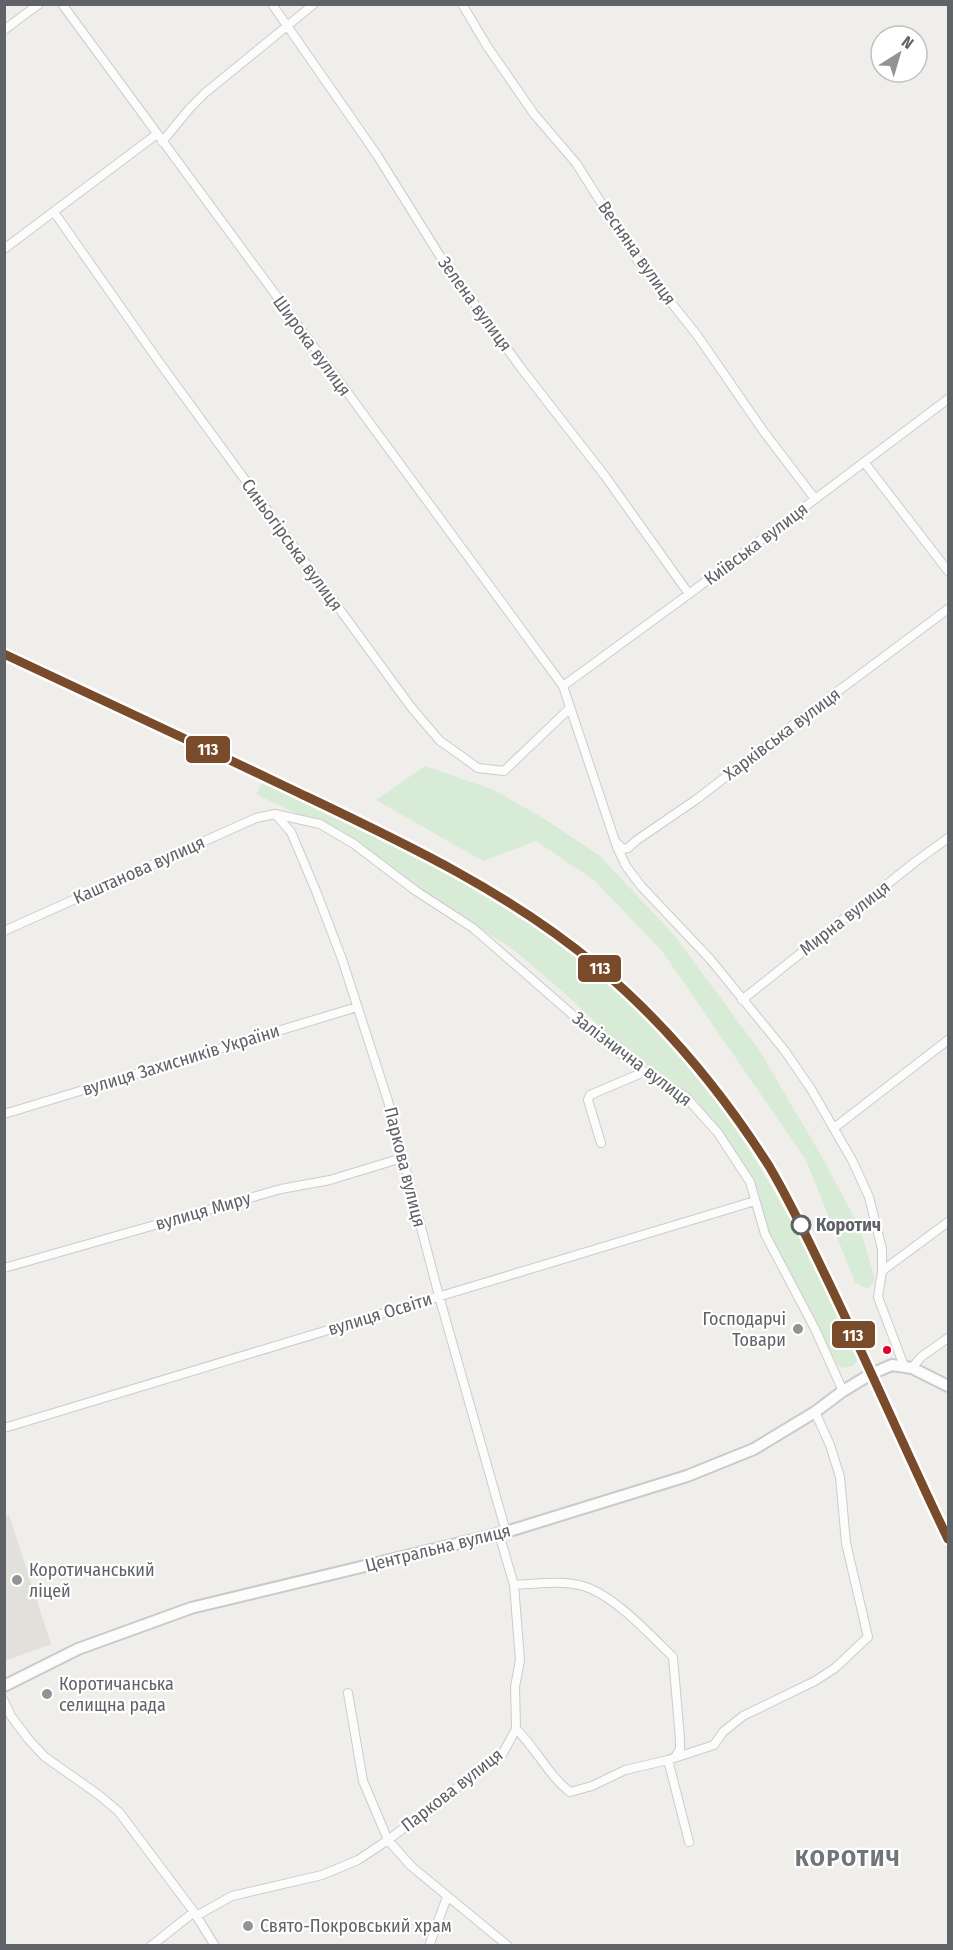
<svg xmlns="http://www.w3.org/2000/svg" width="953" height="1950" font-family="'Fira Sans Condensed',sans-serif">
  <style>
    .education { fill: #e2e0da }
    .green { fill: #d8ebd6 }
    .lines { fill: none; stroke-linecap: round; stroke-linejoin: round }
    .street-casing { stroke: #cbcccc; stroke-width: 10 }
    .secondary-casing { stroke: #cacacb; stroke-width: 14 }
    .street { stroke: #fdfcfc; stroke-width: 8 }
    .secondary { stroke: #fdfcfc; stroke-width: 10 }
    .rail-1-casing { stroke: #fff; stroke-width: 14 }
    .rail-1 { stroke: #7a4b2a; stroke-width: 9 }
    .stop-dot { fill: #fff; stroke: #5f6368; stroke-width: 3 }
    .poi-dot { fill: #919496; stroke: #fff; stroke-width: 2 }
    .bus-dot { fill: #e4002b; stroke: #fff; stroke-width: 2 }
    .labels { text-anchor: middle; dominant-baseline: central; stroke-width: 4.5; stroke-linejoin: round; paint-order: stroke }
    .street-label { font-size: 18px; fill: #5f6368; stroke: #fff }
    .stop-label { font-size: 18px; font-weight: bold; fill: #5f6368; stroke: #fff; text-anchor: start }
    .poi-label { font-size: 18px; fill: #5f6368; stroke: #fff; text-anchor: start }
    .district-label { font-size: 24px; font-weight: bold; letter-spacing: 1.5px; fill: #70757a; stroke: #fff }
    .line-badge { stroke: #fff; stroke-width: 2 }
    .badge-label { font-size: 16px; text-anchor: middle; font-weight: bold; fill: #fff }
  </style>
  <rect width="100%" height="100%" fill="#efeeea"/>
  <path class="education" d="M9,1515L51,1644L5,1661L4,1516Z"/>
  <path class="green" d="M425,766L494,790L543,818L600,856L674,935L759,1050L822,1157L860,1228L875,1280L868,1289L855,1282L806,1160L662,951L594,880L536,841L483,861L376,800Z
    M265,778C362,825 460,871 548,935C561,943 574,952 585,961C611,983 636,1006 659,1030C680,1052 703,1072 720,1098L716,1102C775,1180 815,1269 857,1358V1361L853,1366L842,1368L837,1364L769,1236L755,1195L704,1115L667,1078L628,1053L572,1000L514,950L328,829L256,794Z"/>
  <g class="lines">
    <defs>
      <path id="street" d="M62,4L563,686L617,847L626,866L641,886L710,959L785,1051L811,1089L852,1160L869,1197L882,1249V1271L878,1297L904,1366
        M272,4L377,155L440,256L521,368L605,476L689,594
        M462,4L487,46L534,114L576,163L638,261L697,335L764,432L815,499
        M4,30L39,4
        M162,142L190,108L205,93L314,4
        M54,212L162,366L411,707L440,741L460,755L478,768L504,771L570,708
        M4,249L157,134
        M864,462L948,571
        M563,686L689,594L948,399
        M276,815L291,832L316,891L342,959L388,1101L439,1296L506,1532
        M618,844L623,849L628,848L637,840L697,799L794,724L948,609
        M4,931L256,818L275,814L320,824L354,844L416,891L473,928L589,1029L644,1072L685,1096L718,1133L750,1182L765,1234L815,1329L843,1391
        M742,1000L915,862L948,838
        M4,1114L357,1007
        M834,1128L948,1040
        M601,1143L588,1100L590,1095L644,1072
        M4,1268L281,1189L330,1180L402,1158
        M882,1271L948,1222
        M912,1368L921,1357L948,1338
        M4,1428L755,1201
        M514,1585C536,1584 562,1580 583,1586C614,1595 650,1635 673,1657L680,1739V1749L675,1757
        M348,1693L363,1781L388,1840L411,1866L508,1946
        M4,1701L11,1716L29,1740L45,1757L99,1795L119,1812L194,1912L215,1946
        M516,1729C536,1748 548,1775 570,1792L592,1786L625,1770L668,1760L714,1745L723,1732L743,1716L815,1681L835,1668L868,1637L846,1543L840,1477L830,1445L815,1412
        M668,1760L689,1842
        M196,1916L232,1896L322,1875L358,1860L388,1840L503,1753L516,1729L515,1687L520,1660L514,1585L499,1534
        M151,1946L194,1912
        M429,1946L447,1897"/>
      <path id="secondary" d="M4,1686L78,1649L191,1608L506,1532L687,1476L754,1449L815,1412L843,1391L871,1374L892,1365L912,1368L948,1386"/>
    </defs>
    <use href="#street" class="street-casing"/>
    <use href="#secondary" class="secondary-casing"/>
    <use href="#street" class="street"/>
    <use href="#secondary" class="secondary"/>
    <defs>
      <path id="rail-1" d="M4,654C103,700 201,746 299,793C402,842 509,892 597,966C665,1023 722,1092 769,1166C791,1203 809,1242 828,1281C869,1366 907,1454 948,1539"/>
    </defs>
    <use href="#rail-1" class="rail-1-casing"/>
    <use href="#rail-1" class="rail-1"/>
  </g>
  <circle class="stop-dot" cx="801" cy="1225" r="9"/>
  <g class="poi-dot">
    <circle cx="798" cy="1329" r="6"/>
    <circle cx="17" cy="1580" r="6"/>
    <circle cx="47" cy="1694" r="6"/>
    <circle cx="248" cy="1926" r="6"/>
  </g>
  <circle class="bus-dot" cx="887" cy="1350" r="5"/>
  <g class="labels">
    <g class="street-label">
      <text transform="translate(637 253) rotate(55)">Весняна вулиця</text>
      <text transform="translate(475 304) rotate(54)">Зелена вулиця</text>
      <text transform="translate(312 346) rotate(54)">Широка вулиця</text>
      <text transform="translate(756 544) rotate(-37)">Київська вулиця</text>
      <text transform="translate(292 545) rotate(54)">Синьогірська вулиця</text>
      <text transform="translate(782 734) rotate(-37)">Харківська вулиця</text>
      <text transform="translate(139 870) rotate(-24)">Каштанова вулиця</text>
      <text transform="translate(845 918) rotate(-38)">Мирна вулиця</text>
      <text transform="translate(632 1059) rotate(37)">Залізнична вулиця</text>
      <text transform="translate(181 1060) rotate(-17)">вулиця Захисників України</text>
      <text transform="translate(405 1167) rotate(76)">Паркова вулиця</text>
      <text transform="translate(203 1211) rotate(-16)">вулиця Миру</text>
      <text transform="translate(380 1314) rotate(-17)">вулиця Освіти</text>
      <text transform="translate(438 1548) rotate(-14)">Центральна вулиця</text>
      <text transform="translate(452 1790) rotate(-38)">Паркова вулиця</text>
    </g>
    <g class="stop-label">
      <text x="816" y="1225">Коротич</text>
    </g>
    <g class="poi-label">
      <text x="786" y="1319" text-anchor="end">Господарчі<tspan x="786" dy="21">Товари</tspan></text>
      <text x="29" y="1570">Коротичанський<tspan x="29" dy="21">ліцей</tspan></text>
      <text x="59" y="1684">Коротичанська<tspan x="59" dy="21">селищна рада</tspan></text>
      <text x="260" y="1926">Свято-Покровський храм</text>
    </g>
    <g class="district-label">
      <text x="848" y="1858">КОРОТИЧ</text>
    </g>
  </g>
  <g class="line-badge">
    <rect x="185" y="735" width="46" height="29" rx="6" fill="#7a4b2a"/>
    <rect x="577" y="954" width="45" height="29" rx="6" fill="#7a4b2a"/>
    <rect x="831" y="1320" width="45" height="29" rx="6" fill="#7a4b2a"/>
  </g>
  <g class="badge-label">
    <text x="208" y="755">113</text>
    <text x="600" y="974">113</text>
    <text x="853" y="1341">113</text>
  </g>
  <rect width="953" height="1950" fill="none" stroke="#5f6368" stroke-width="12"/>
  <g transform="translate(899 54) rotate(37)"><circle r="28" fill="#ffffff" stroke="#bfc1c3" stroke-width="1.5"/>
  <path d="M0-4.5L10 22L0 15L-10 22Z" fill="#919496"/>
  <text y="-9" font-size="16" font-weight="bold" text-anchor="middle" fill="#5f6368">N</text>
  </g>
</svg>
